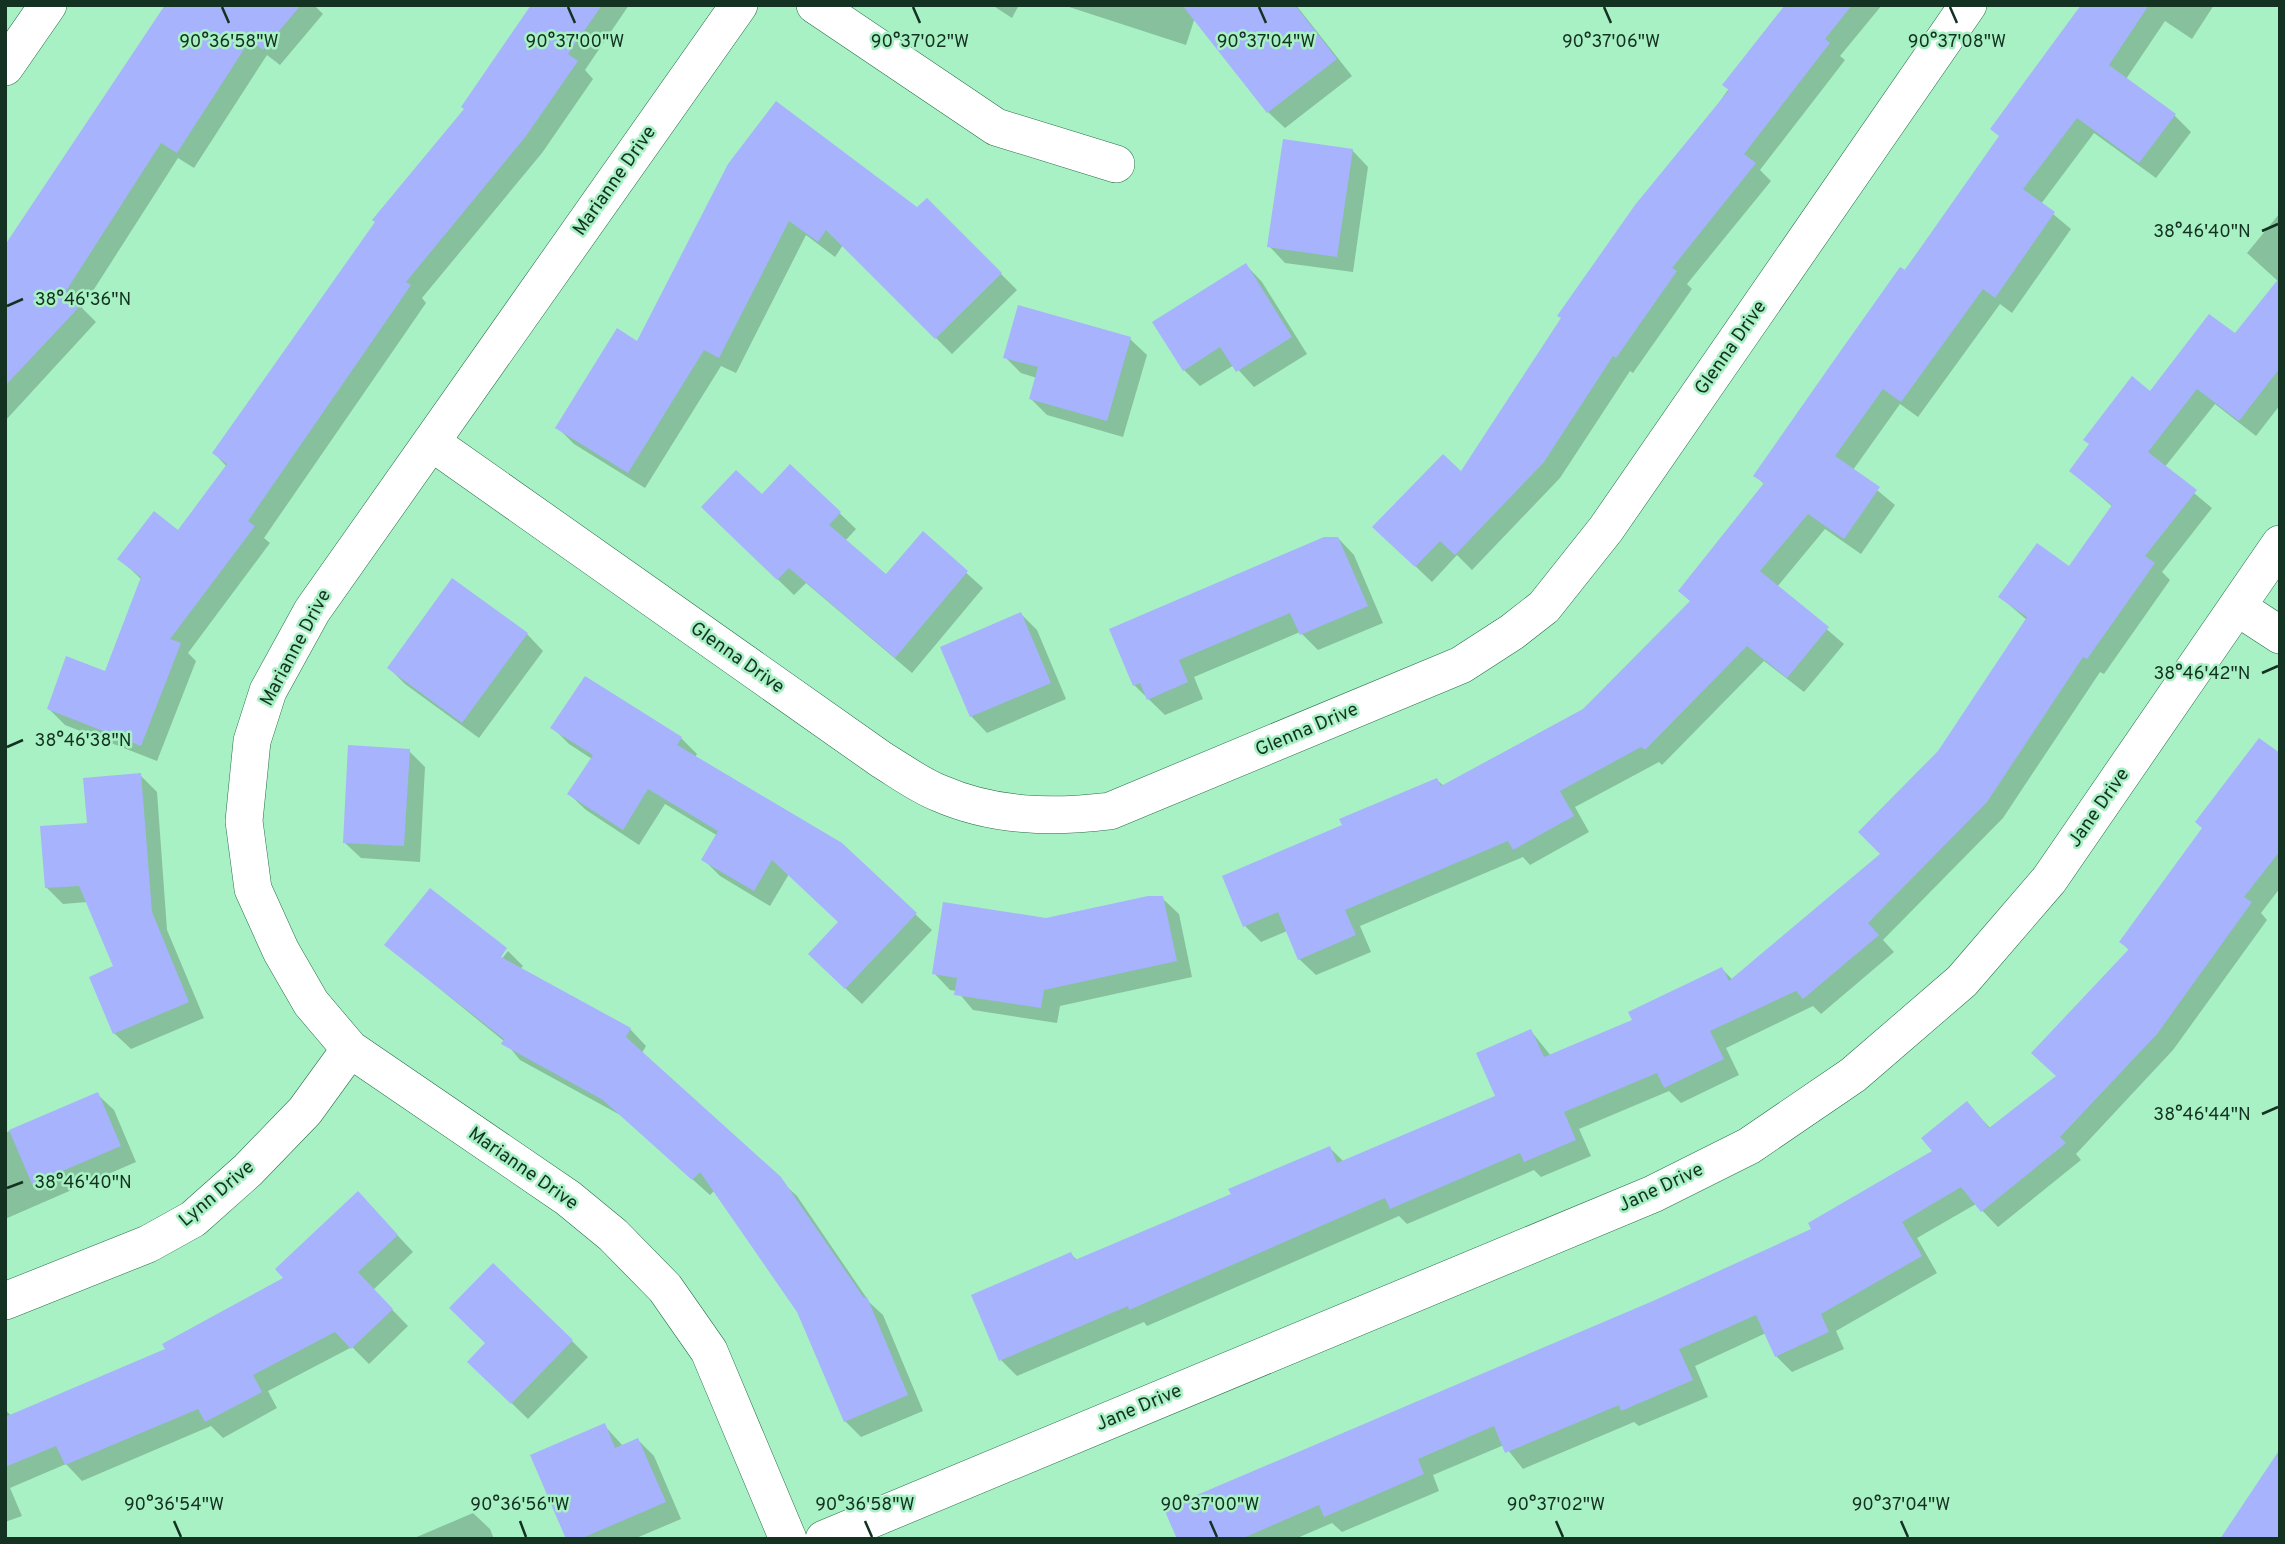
<svg xmlns="http://www.w3.org/2000/svg" width="2285" height="1544" font-family="Overpass,sans-serif">
  <style>
    .shadow { fill: #0003 }
    .building { fill: #a7b3fd }
    .lines { fill: none; stroke-linecap: round; stroke-linejoin: round }
    .street-casing { stroke: #266f48; stroke-width: 38 }
    .street { stroke: #fff; stroke-width: 37 }
    .ticks { fill: none; stroke: #143221; stroke-width: 2.5 }
    .labels { text-anchor: middle; dominant-baseline: central; stroke-width: 5; stroke-linejoin: round; paint-order: stroke }
    .street-label { font-size: 19px; fill: #143221; stroke: #a8f1c4 }
    .ticks-label { font-size: 18px; text-anchor: middle; fill: #143221; stroke: #a8f1c4; stroke-width: 5; stroke-linejoin: round; paint-order: stroke }
  </style>
  <rect width="100%" height="100%" fill="#a8f1c4"/>
  <path class="shadow" d="M167,5H314L323,14L280,65L267,55L194,168L178,158L82,308L96,322L5,421V248Z
    M533,5H629L585,70L593,79L542,153L422,298L426,303L264,538L270,543L188,653L196,661L157,761L65,725L49,709L106,673L142,580L120,559L178,532L227,467L214,453L466,109Z
    M992,5H1019L1012,18Z
    M1063,5H1199L1186,45Z
    M1228,5H1296L1352,76L1285,128L1268,112Z
    M1787,5H1882L1840,56L1845,60L1760,170L1771,181L1687,284L1692,289L1633,373L1630,371L1560,478L1472,570L1457,555L1432,582L1391,543L1461,474Z
    M2083,5H2214L2192,39L2165,21L2126,79L2175,116L2191,132L2156,178L2094,133L2041,204L2071,229L2012,313L2000,304L1918,417L1900,404L1853,470L1895,505L1861,554L1825,529L1777,587L1844,644L1804,692L1764,661L1662,765L1659,762L1575,807L1589,832L1530,865L1523,857L1360,926L1371,952L1316,975L1299,959L1287,931L1261,942L1245,926L1344,826L1437,780L1444,786L1584,711L1691,602L1765,485L1756,476L2001,137Z
    M1352,150L1368,167L1353,272L1285,263L1269,246Z
    M730,165L917,210L927,200L1017,290L952,354L843,245L835,257L806,235L736,373L721,366L645,488L574,444L557,427L638,344Z
    M2280,213V405L2256,436L2215,404L2164,468L2212,508L2162,572L2170,580L2104,674L2100,672L2003,818L1883,940L1894,952L1821,1014L1813,1006L1726,1048L1739,1075L1681,1103L1669,1091L1579,1129L1591,1156L1541,1177L1534,1170L1407,1224L1399,1216L1147,1326L1144,1322L1017,1376L1001,1360L1071,1254L1078,1261L1233,1195L1330,1148L1344,1162L1497,1097L1531,1031L1551,1056L1634,1021L1722,969L1733,980L1882,854L1940,752L2027,620L2000,597L2069,568L2113,507L2071,471L2151,393L2235,336L2279,282L2247,253Z
    M1246,265L1262,282L1307,354L1254,387L1234,365L1200,386L1184,370Z
    M1130,339L1147,355L1123,437L1047,415L1031,399L1037,378L1021,373L1005,357Z
    M791,466L856,529L845,541L887,576L923,534L983,588L912,673L806,583L794,595L719,523L762,496Z
    M1338,538L1354,555L1383,623L1318,650L1300,632L1194,677L1203,699L1165,715L1134,685Z
    M1021,614L1037,630L1066,699L987,733L971,716Z
    M527,634L543,651L479,738L405,684L389,668Z
    M553,728L681,738L697,754L695,757L915,914L932,930L862,1004L826,970L840,922L789,874L770,906L720,876L703,859L718,836L665,804L639,845L586,810L569,794L592,759L569,744Z
    M409,751L425,767L420,862L361,858L344,842Z
    M2280,755V888L2261,913L2267,920L2173,1050L2076,1154L2081,1160L1998,1227L1976,1204L1917,1238L1937,1273L1836,1331L1844,1349L1792,1372L1776,1356L1766,1333L1695,1366L1708,1397L1639,1426L1634,1422L1523,1469L1504,1445L1433,1475L1439,1491L1342,1532L1332,1523L1295,1539H1179L1654,1303L1813,1230L1935,1152L1967,1103L1991,1129L2058,1076L2130,951L2121,942Z
    M140,775L157,792L167,930L204,1018L131,1049L114,1033L115,967L87,902L63,904L46,887L89,824Z
    M1162,898L1179,914L1192,977L1060,1006L1057,1023L973,1010L957,991L950,990L934,973L1047,920Z
    M386,945L505,949L497,965L508,951L523,966L520,969L630,1029L646,1046L642,1053L797,1196L870,1303L883,1315L923,1411L861,1437L845,1421L798,1311L715,1190L710,1195L622,1116L520,1060L505,1042Z
    M97,1094L114,1110L136,1162L5,1219V1133Z
    M374,1210L413,1252L373,1290L408,1326L369,1364L352,1347L268,1391L277,1408L223,1438L211,1426L82,1481L66,1464L10,1488L22,1516L5,1522V1410L12,1416L168,1350L286,1279Z
    M572,1341L588,1357L528,1419L486,1378Z
    M604,1425L623,1446L638,1440L654,1456L681,1519L634,1539H568Z
    M473,1513L490,1529L494,1539H412Z"/>
  <path class="building" d="M165,5H301L263,50L250,40L177,153L161,143L66,291L81,305L5,386V245Z
    M531,5H602L568,54L578,61L526,136L406,282L411,285L248,521L255,526L170,639L181,643L141,746L47,709L66,656L105,671L141,577L117,559L154,511L178,530L227,464L212,453L375,222L372,220L464,109L461,107Z
    M1182,5H1295L1337,59L1267,113Z
    M1785,5H1852L1825,39L1830,43L1744,154L1756,163L1672,268L1677,271L1616,358L1613,356L1544,462L1455,555L1440,541L1415,567L1372,527L1443,454L1461,471L1561,318L1557,316L1635,205L1729,90L1722,85Z
    M2081,5H2149L2109,65L2176,114L2139,163L2077,118L2023,189L2055,212L1995,298L1983,289L1901,402L1883,389L1835,456L1880,487L1844,539L1808,514L1760,571L1829,627L1787,678L1747,646L1645,750L1641,747L1560,791L1574,816L1513,850L1508,841L1345,910L1356,935L1298,960L1278,912L1243,927L1222,876L1342,825L1339,819L1437,778L1441,786L1583,709L1690,601L1678,591L1764,483L1753,476L1837,356L1900,267L1905,270L1999,136L1990,129Z
    M776,101L917,207L927,198L1002,273L935,339L826,230L818,242L789,221L719,358L704,350L628,473L555,428L617,328L637,341L728,164Z
    M1283,139L1353,149L1337,257L1267,247Z
    M1246,263L1292,337L1236,372L1220,347L1183,371L1152,322Z
    M2280,277V368L2239,421L2197,389L2148,452L2197,490L2145,556L2155,563L2087,659L2083,657L1987,802L1868,923L1879,935L1803,999L1796,991L1710,1031L1724,1059L1664,1088L1657,1073L1564,1112L1576,1140L1524,1162L1520,1153L1390,1209L1385,1198L1129,1310L1128,1306L999,1361L971,1295L1071,1252L1075,1260L1231,1194L1228,1189L1330,1146L1337,1163L1495,1096L1476,1053L1531,1029L1544,1057L1632,1020L1628,1012L1722,967L1729,981L1880,854L1858,832L1938,751L2027,617L1998,597L2037,543L2069,566L2112,505L2069,471L2089,444L2083,440L2132,376L2150,391L2209,314L2235,333Z
    M1018,305L1131,337L1107,421L1029,399L1038,367L1003,358Z
    M790,464L841,512L829,525L886,574L923,531L968,571L895,658L789,568L777,580L701,507L736,470L762,494Z
    M1324,537H1338L1368,606L1300,635L1290,613L1179,660L1188,682L1147,700L1140,683L1133,686L1109,629Z
    M452,578L528,633L462,723L387,668Z
    M1021,612L1051,683L970,717L940,647Z
    M585,676L682,737L677,745L842,843L917,913L845,989L808,954L838,922L772,860L754,891L701,860L718,831L648,789L623,830L567,794L593,755L550,728Z
    M2259,738L2280,753V851L2244,897L2252,902L2157,1034L2060,1137L2066,1143L1981,1212L1961,1187L1902,1222L1922,1256L1821,1314L1829,1332L1775,1357L1756,1315L1679,1349L1693,1380L1621,1411L1619,1405L1505,1453L1494,1426L1418,1459L1424,1474L1324,1517L1319,1505L1241,1539H1177L1164,1509L1653,1301L1811,1229L1808,1223L1932,1151L1921,1138L1967,1101L1989,1128L2056,1076L2031,1053L2129,949L2119,942L2202,828L2195,822Z
    M348,745L410,749L404,846L343,843Z
    M141,773L152,912L189,1002L113,1034L89,977L113,966L79,886L45,888L40,826L87,823L83,778Z
    M430,888L507,948L501,957L631,1028L626,1037L781,1177L864,1298L867,1297L908,1395L844,1422L797,1312L700,1172L692,1180L603,1100L501,1044L504,1039L384,945Z
    M1148,896H1163L1177,961L1044,990L1041,1008L954,995L957,978L932,974L943,902L1046,918Z
    M98,1092L121,1146L32,1184L9,1130Z
    M358,1191L398,1235L358,1272L393,1309L351,1349L335,1332L253,1375L262,1392L205,1422L198,1409L65,1465L56,1446L5,1467V1417L165,1349L162,1344L283,1278L275,1269Z
    M493,1263L573,1340L511,1404L467,1362L485,1343L449,1308Z
    M605,1423L615,1448L638,1438L666,1502L580,1539H566L530,1455Z
    M2280,1449V1539H2220Z"/>
  <g class="lines">
    <defs>
      <path id="street" d="M739,5L312,611L268,691L252,741L244,821L253,889L281,951L311,1003L350,1049L568,1198L613,1235L665,1288L709,1351L788,1539
        M815,5L996,127L1116,164
        M5,67L48,5
        M431,442L882,760C900,771 919,785 939,793C994,817 1051,818 1110,811L1461,665L1512,632L1544,607L1606,529L1968,5
        M2237,607L2280,635
        M5,1301L148,1244L193,1219L248,1170L305,1111L350,1049
        M824,1539L1653,1194L1749,1146L1853,1075L1962,981L2049,880L2280,544"/>
    </defs>
    <use href="#street" class="street-casing"/>
    <use href="#street" class="street"/>
  </g>
  <path class="ticks" d="M222,7L229,23M568,7L575,23M913,7L920,23M1259,7L1266,23M1604,7L1611,23M1950,7L1957,23M2262,231L2278,224M7,306L23,299M2262,673L2278,666M7,747L23,740M2262,1114L2278,1107M7,1188L23,1182M174,1521L181,1537M520,1521L526,1537M865,1521L872,1537M1210,1521L1217,1537M1556,1521L1563,1537M1901,1521L1908,1537"/>
  <g class="labels">
    <g class="street-label">
      <text transform="translate(615 181) rotate(-55)">Marianne Drive</text>
      <text transform="translate(1731 348) rotate(-55)">Glenna Drive</text>
      <text transform="translate(296 648) rotate(-62)">Marianne Drive</text>
      <text transform="translate(737 658) rotate(35)">Glenna Drive</text>
      <text transform="translate(1307 730) rotate(-23)">Glenna Drive</text>
      <text transform="translate(2099 808) rotate(-55)">Jane Drive</text>
      <text transform="translate(523 1169) rotate(35)">Marianne Drive</text>
      <text transform="translate(1661 1188) rotate(-25)">Jane Drive</text>
      <text transform="translate(217 1194) rotate(-40)">Lynn Drive</text>
      <text transform="translate(1139 1408) rotate(-23)">Jane Drive</text>
    </g>
  </g>
  <g class="ticks-label">
    <text x="229" y="47">90°36'58"W</text>
    <text x="575" y="47">90°37'00"W</text>
    <text x="920" y="47">90°37'02"W</text>
    <text x="1266" y="47">90°37'04"W</text>
    <text x="1611" y="47">90°37'06"W</text>
    <text x="1957" y="47">90°37'08"W</text>
    <text x="2202" y="237">38°46'40"N</text>
    <text x="83" y="305">38°46'36"N</text>
    <text x="2202" y="679">38°46'42"N</text>
    <text x="83" y="746">38°46'38"N</text>
    <text x="2202" y="1120">38°46'44"N</text>
    <text x="83" y="1188">38°46'40"N</text>
    <text x="174" y="1510">90°36'54"W</text>
    <text x="520" y="1510">90°36'56"W</text>
    <text x="865" y="1510">90°36'58"W</text>
    <text x="1210" y="1510">90°37'00"W</text>
    <text x="1556" y="1510">90°37'02"W</text>
    <text x="1901" y="1510">90°37'04"W</text>
  </g>
  <rect width="2285" height="1544" fill="none" stroke="#143221" stroke-width="14"/>
</svg>
